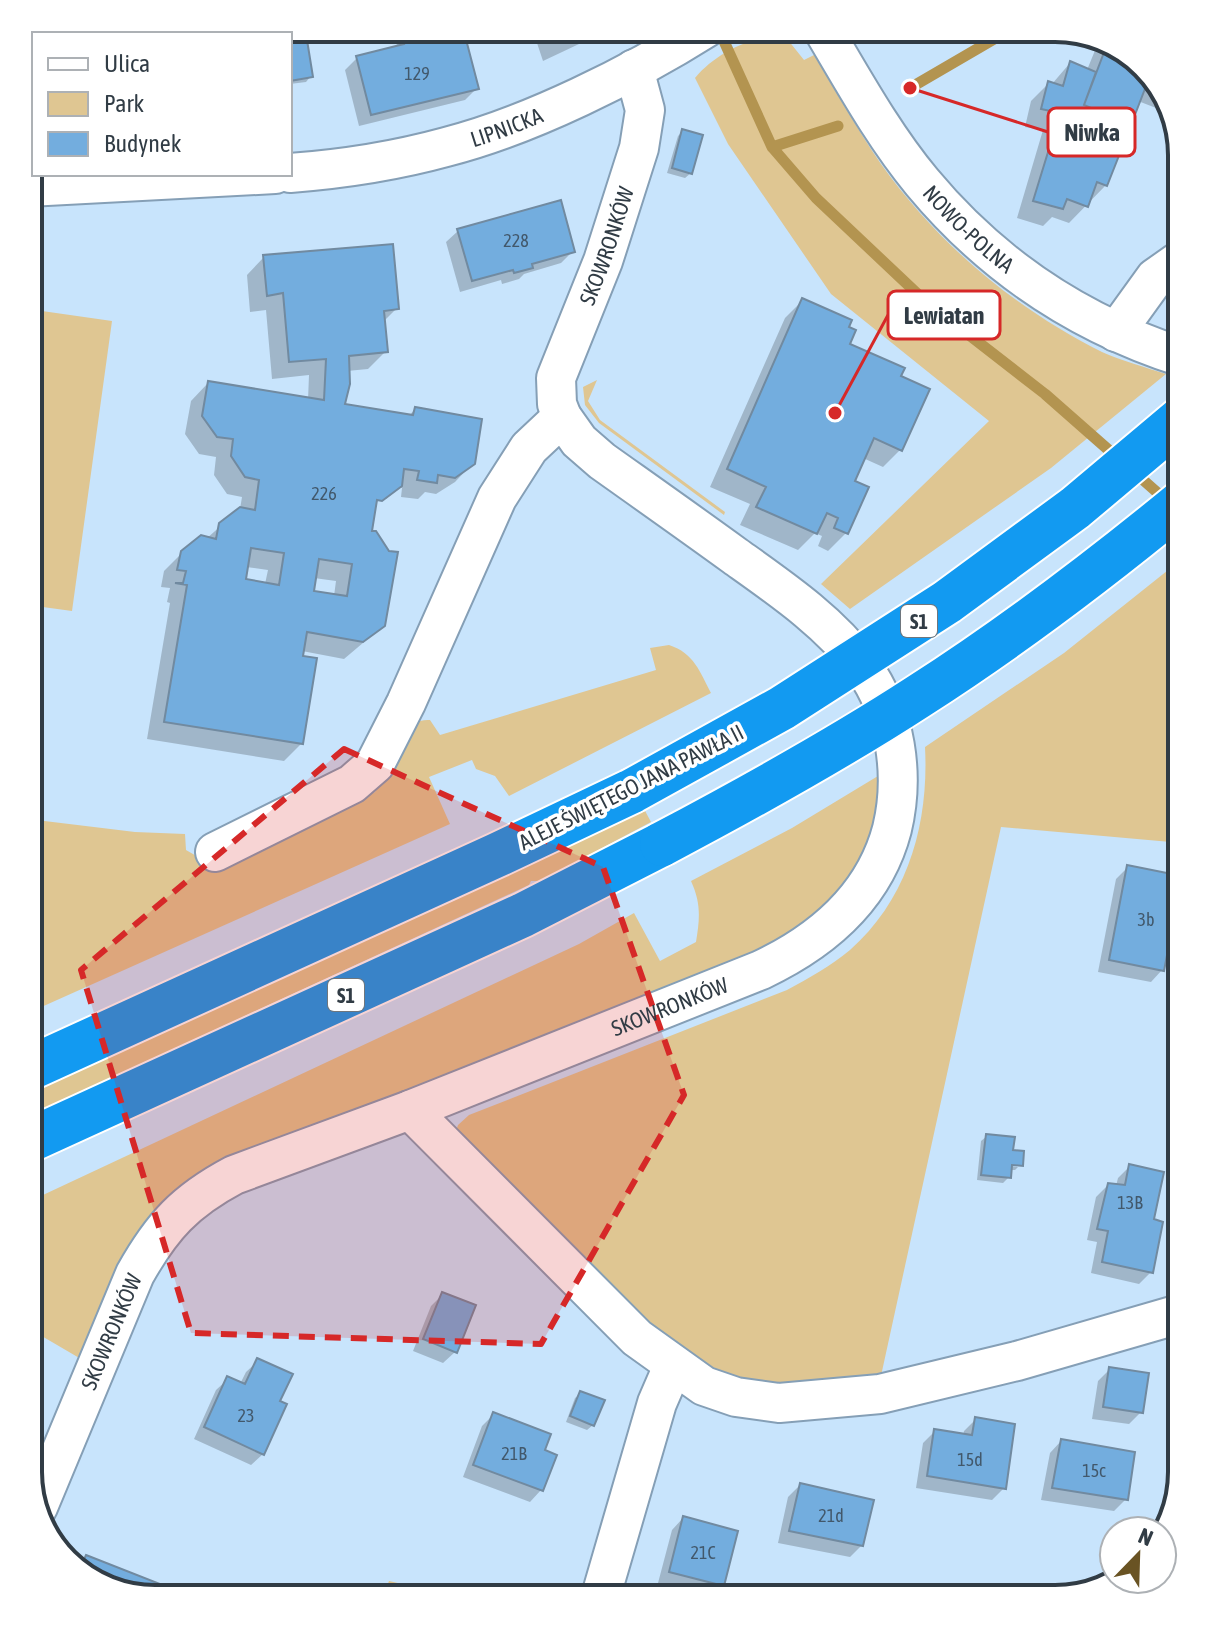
<svg xmlns="http://www.w3.org/2000/svg" width="1210" height="1627" font-family="'Asap Condensed',sans-serif">
  <style>
    .green { fill: #dfc692 }
    .shadow { fill: #0003; fill-rule: evenodd }
    .lines { fill: none; stroke-linecap: round; stroke-linejoin: round }
    .stream { stroke: #b39450; stroke-width: 11 }
    .building { fill: #73adde; stroke: #718aa0; stroke-width: 2; fill-rule: evenodd }
    .minor-casing { stroke: #859fb6; stroke-width: 42 }
    .highway-casing { stroke: #fff; stroke-width: 48 }
    .minor { stroke: #fff; stroke-width: 38 }
    .highway { stroke: #129af1; stroke-width: 44 }
    .highway-bridge-casing { stroke: #fff; stroke-width: 48; stroke-linecap: butt }
    .highway-bridge { stroke: #129af1; stroke-width: 44 }
    .marked { fill: #d62828; fill-opacity: 0.2; stroke: #d62828; stroke-width: 6; stroke-dasharray: 16 10; stroke-linejoin: round }
    .labels { text-anchor: middle; dominant-baseline: central; stroke-width: 7; stroke-linejoin: round; paint-order: stroke }
    .number-label { font-size: 18px; fill: #42586b }
    .shield { fill: #fff; stroke: #6f767d; stroke-width: 2 }
    .shield-label { font-size: 20px; font-weight: bold; fill: #313c45 }
    .street-label { font-size: 22px; fill: #313c45; stroke: #fff }
    .rim { fill: none; stroke: #313c45; stroke-width: 4 }
    .leader { fill: none; stroke: #d62828; stroke-width: 3 }
    .callout-dot { fill: #d62828; stroke: #fff; stroke-width: 3 }
    .callout { fill: #fff; stroke: #d62828; stroke-width: 3 }
    .callout-label { font-size: 24px; text-anchor: middle; font-weight: bold; fill: #313c45 }
  </style>
  <rect width="100%" height="100%" fill="#c8e4fc"/>
  <path class="green" d="M778,35L788,40L804,60L814,55C836,91 857,129 881,164C938,244 1014,308 1102,352C1122,361 1145,367 1166,374L1051,468L850,609L821,584L989,421L831,294L728,144L695,78C715,54 748,38 778,35Z
    M28,309L112,321L72,611L28,605Z
    M597,380L588,401L600,420L725,512L724,515L599,423L585,405L583,387Z
    M1182,559V843L1001,827L879,1385L801,1392L693,1369L454,1137L458,1125L469,1115L787,990C809,978 831,966 850,950C909,898 929,822 925,747L1064,653Z
    M669,645C694,653 700,672 711,693L509,796L495,776L476,769L472,760L429,777L450,824L28,1013V819L135,832L185,834L186,850L212,865L375,792C386,767 396,718 430,720L440,735L656,670L650,648Z
    M878,776C878,826 862,868 828,904C821,911 814,921 806,927C792,937 773,945 758,953L405,1095L224,1159L178,1187L150,1216L125,1253L81,1359L28,1328V1202L579,944L634,913L660,961L696,942C700,918 701,903 691,881L792,828Z
    M643,807L651,822L540,881H531L529,885L28,1116V1093L457,899Z
    M389,1581L467,1599H382Z"/>
  <path class="shadow" d="M419,28H461L477,88L465,100L359,126L345,70L357,58L393,49L408,31Z
    M532,28H613L543,61Z
    M896,28H976L903,41L897,37Z
    M1073,31L1118,45L1161,85L1169,113L1138,101L1106,185L1069,223L1052,217L1043,226L1017,218L1043,130L1025,127L1031,101L1049,83L1052,84L1070,63L1087,70L1096,48L1070,39Z
    M290,44L311,76L306,82L290,84Z
    M683,131L691,173L685,178L667,173L678,136Z
    M458,231L573,251L561,263L524,274L519,279L502,284L501,280L460,292L446,242Z
    M264,257L397,308L383,322L386,351L368,369L347,371L343,405L408,417L415,409L473,463L455,482L436,494L425,492L418,499L401,497L402,488H397L386,499V495L372,505L370,533L383,626L344,659L302,651V743L284,761L147,739L170,603L167,602L170,588L161,587L164,571L182,553L206,539L240,509L242,497L227,494L214,475L216,457L199,454L185,434L191,401L208,383L308,400L309,375L272,379L266,310L250,312L247,275ZM246,567L268,570L265,584L244,581ZM314,578L336,581L334,596L312,592Z
    M802,301L848,345L898,377L900,450L883,467L863,458L852,482L866,488L846,533L828,551L818,546L822,536L815,533L798,550L740,525L750,504L710,487L785,318Z
    M1128,867L1162,970L1151,982L1098,972L1116,879Z
    M987,1136L1011,1152L1021,1165L1002,1166L1018,1167L1015,1170H1010L1009,1177L1003,1183L977,1180L981,1141Z
    M1130,1166L1152,1221L1151,1272L1139,1284L1091,1273L1097,1242L1087,1240L1096,1197L1108,1185L1116,1186L1118,1178Z
    M443,1294L455,1352L443,1363L413,1351L431,1306Z
    M258,1361L278,1402L263,1454L251,1465L194,1439L216,1390L228,1379L240,1384L246,1372Z
    M1110,1369L1141,1412L1129,1424L1092,1419L1098,1381Z
    M581,1393L593,1425L587,1430L566,1422L575,1398Z
    M494,1414L543,1452L541,1490L530,1502L463,1477L482,1426Z
    M976,1419L1004,1488L992,1500L916,1488L923,1443L935,1431L963,1436L964,1431Z
    M1061,1441L1126,1499L1114,1511L1041,1500L1050,1453Z
    M800,1485L862,1545L850,1557L778,1543L788,1497Z
    M683,1518L722,1585L710,1596L658,1583L672,1530Z
    M86,1557L157,1585L152,1599L92,1582L76,1567Z"/>
  <g class="lines">
    <path class="stream" d="M718,28L772,147L838,126
      M910,88L1013,28
      M772,147L816,198L924,300L1045,394L1120,460
      M1133,471L1168,502"/>
  </g>
  <path class="building" d="M153,28H200V34H140Z
    M463,28L479,89L371,115L356,56L404,44L402,37L409,36L407,29Z
    M307,40L313,77L290,81V42Z
    M1108,42L1118,45L1161,86L1148,81L1131,125L1084,105Z
    M1070,61L1096,72L1084,105L1131,125L1107,186L1097,182L1088,207L1067,199L1063,209L1033,201L1060,113L1041,109L1048,81L1063,86Z
    M682,129L703,135L692,174L672,168Z
    M561,200L575,252L532,264L533,268L514,273L513,270L472,281L457,229Z
    M393,244L399,309L384,311L388,352L349,356L350,384L345,404L413,415L415,407L482,419L475,464L455,478L438,475L437,483L417,480L419,471L404,469L402,486L382,501L377,500L372,531H376L389,551L398,552L385,626L363,642L307,632L303,656L317,658L303,744L164,722L187,585L175,583H183L186,571L177,570L181,551L201,535L216,539L219,523L240,507L255,510L259,480L245,477L231,456L233,439L217,437L202,416L208,381L324,400L326,359L289,362L283,293L267,296L263,255ZM251,548L284,553L279,585L246,579ZM319,559L352,564L347,596L314,591Z
    M802,298L852,320L849,327L856,330L850,344L905,368L901,376L930,389L902,451L874,438L855,481L869,487L848,534L834,528L838,518L827,513L817,534L756,507L766,487L727,469Z
    M1127,865L1182,876L1164,971L1109,960Z
    M986,1134L1015,1137L1013,1150L1024,1151L1023,1166L1012,1165L1011,1178L981,1175Z
    M1129,1164L1164,1172L1154,1219L1163,1222L1153,1273L1102,1262L1108,1231L1097,1229L1108,1183L1125,1185Z
    M442,1292L476,1305L457,1353L423,1339Z
    M257,1358L293,1374L280,1401L287,1404L264,1455L204,1427L227,1376L245,1384Z
    M1109,1367L1149,1373L1143,1413L1103,1407Z
    M580,1391L605,1400L594,1426L570,1416Z
    M493,1412L551,1434L545,1450L557,1455L543,1491L473,1465Z
    M975,1417L1015,1424L1006,1489L927,1476L934,1429L972,1435Z
    M1061,1439L1135,1452L1128,1500L1052,1488Z
    M800,1483L874,1500L863,1546L789,1531Z
    M683,1516L738,1531L724,1586L669,1572Z
    M86,1555L160,1584L154,1599L92,1582L79,1571Z"/>
  <g class="lines">
    <defs>
      <g id="minor">
        <path id="s1" d="M822,28C853,80 883,135 922,182C991,265 1079,324 1182,357"/>
        <path id="s2" d="M290,173C343,169 395,161 446,147C529,126 633,74 706,28"/>
        <path d="M28,187L275,174"/>
        <path d="M1116,332L1155,278L1182,259"/>
        <path d="M215,852L352,784L375,764L406,703L497,498L529,448L562,417"/>
        <path d="M410,1110L637,1338L704,1386L736,1397L779,1403L880,1394L1017,1361L1176,1315"/>
        <path id="s3" d="M38,1507L135,1274C162,1226 185,1201 234,1175L410,1110L761,970C822,941 874,898 892,829C905,775 896,713 863,667C830,622 780,588 735,556C691,524 647,493 602,461L579,441L562,417L557,404L556,378L603,261L639,148L645,110L634,69"/>
        <path d="M600,1599L657,1403L673,1366"/>
      </g>
      <path id="highway" d="M28,1069L497,855L632,791
        M28,1141L523,915L662,844"/>
    </defs>
    <use href="#minor" class="minor-casing"/>
    <use href="#highway" class="highway-casing"/>
    <use href="#minor" class="minor"/>
    <use href="#highway" class="highway"/>
    <defs>
      <path id="highway-bridge" d="M632,791L782,708L947,602L1075,508L1182,418
        M662,844C749,798 836,750 919,696C1011,637 1098,571 1182,502"/>
    </defs>
    <use href="#highway-bridge" class="highway-bridge-casing"/>
    <use href="#highway-bridge" class="highway-bridge"/>
  </g>
  <path class="marked" d="M344,749L603,867L684,1095L541,1344L191,1333L81,970Z"/>
  <g class="labels">
    <g class="number-label">
      <text x="417" y="73">129</text>
      <text x="516" y="240">228</text>
      <text x="324" y="493">226</text>
      <text x="1146" y="919">3b</text>
      <text x="1130" y="1202">13B</text>
      <text x="246" y="1415">23</text>
      <text x="514" y="1453">21B</text>
      <text x="970" y="1459">15d</text>
      <text x="1094" y="1470">15c</text>
      <text x="831" y="1515">21d</text>
      <text x="703" y="1552">21C</text>
    </g>
    <g class="shield">
      <rect x="901" y="605" width="36" height="32" rx="6"/>
      <rect x="328" y="979" width="36" height="32" rx="6"/>
    </g>
    <g class="shield-label">
      <text x="919" y="621">S1</text>
      <text x="346" y="995">S1</text>
    </g>
    <g class="street-label">
      <text stroke="none"><textPath href="#s2" startOffset="222">LIPNICKA</textPath></text>
      <text stroke="none"><textPath href="#s1" startOffset="250">NOWO-POLNA</textPath></text>
      <text stroke="none"><textPath href="#s3" startOffset="1904">SKOWRONKÓW</textPath></text>
      <text transform="translate(631 787) rotate(-27)">ALEJE ŚWIĘTEGO JANA PAWŁA II</text>
      <text stroke="none"><textPath href="#s3" startOffset="862">SKOWRONKÓW</textPath></text>
      <text stroke="none"><textPath href="#s3" startOffset="190">SKOWRONKÓW</textPath></text>
    </g>
  </g>
  <path d="M0 0H1210V1627H0ZM155 42H1055A113 113 0 0 1 1168 155V1472A113 113 0 0 1 1055 1585H155A113 113 0 0 1 42 1472V155A113 113 0 0 1 155 42Z" fill="#fff" fill-rule="evenodd"/>
  <path class="rim" d="M155 42H1055A113 113 0 0 1 1168 155V1472A113 113 0 0 1 1055 1585H155A113 113 0 0 1 42 1472V155A113 113 0 0 1 155 42Z"/>
  <path class="leader" d="M910 88L1048 132M835 413L888 315"/>
  <g class="callout-dot">
    <circle cx="910" cy="88" r="8"/>
    <circle cx="835" cy="413" r="8"/>
  </g>
  <g class="callout">
    <rect x="1048" y="108" width="87" height="48" rx="8"/>
    <rect x="888" y="291" width="112" height="48" rx="8"/>
  </g>
  <g class="callout-label">
    <text x="1092" y="141">Niwka</text>
    <text x="944" y="324">Lewiatan</text>
  </g>
  <rect x="32" y="32" width="260" height="144" fill="#ffffff" stroke="#adb1b5" stroke-width="2"/>
  <rect x="48" y="58" width="40" height="12" fill="#ffffff" stroke="#adb1b5" stroke-width="2"/>
  <text x="104" y="72" font-size="24" fill="#313c45">Ulica</text>
  <rect x="48" y="92" width="40" height="24" fill="#dfc692" stroke="#adb1b5" stroke-width="2"/>
  <text x="104" y="112" font-size="24" fill="#313c45">Park</text>
  <rect x="48" y="132" width="40" height="24" fill="#73adde" stroke="#adb1b5" stroke-width="2"/>
  <text x="104" y="152" font-size="24" fill="#313c45">Budynek</text>
  <g transform="translate(1138 1555) rotate(23)"><circle r="38" fill="#ffffff" stroke="#adb1b5" stroke-width="2"/>
  <path d="M0-6L14 30L0 20L-14 30Z" fill="#695323"/>
  <text y="-12" font-size="22" font-weight="bold" text-anchor="middle" fill="#313c45">N</text>
  </g>
</svg>
